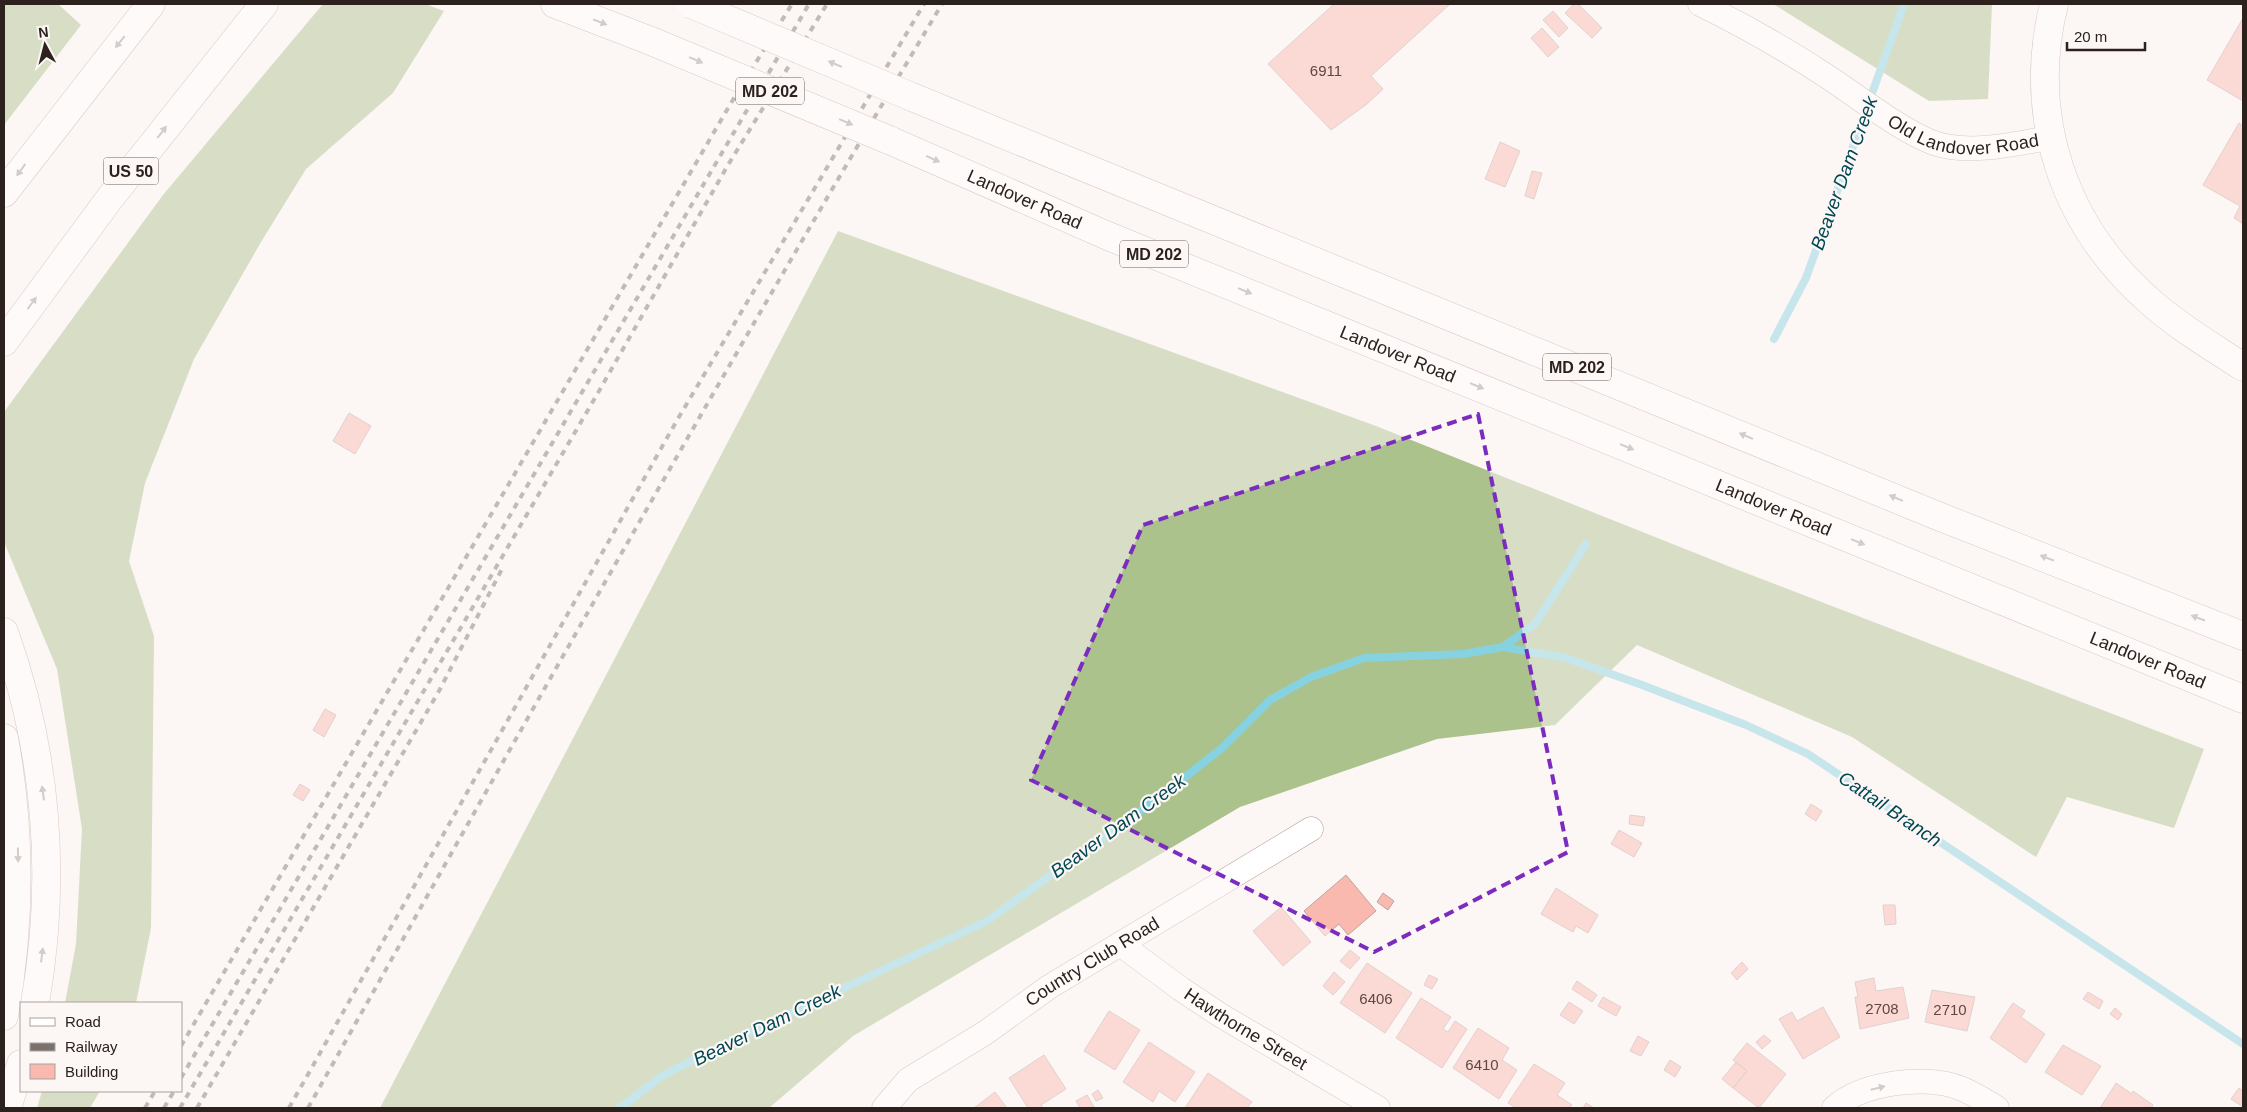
<svg xmlns="http://www.w3.org/2000/svg" width="2247" height="1112" font-family="Helvetica,sans-serif">
  <style>
    .forest { fill: #acc28c }
    .lines { fill: none; stroke-linecap: round; stroke-linejoin: round }
    .stream { stroke: #87d2e0; stroke-width: 8 }
    .building { fill: #fab9af; stroke: #c1a39e }
    .minor-casing { stroke: #af958a; stroke-width: 25 }
    .secondary-casing { stroke: #af958a; stroke-width: 29 }
    .primary-casing { stroke: #af958a; stroke-width: 29 }
    .motorway-casing { stroke: #af958a; stroke-width: 29 }
    .minor { stroke: #fff; stroke-width: 24 }
    .secondary { stroke: #fff; stroke-width: 28 }
    .primary { stroke: #fff; stroke-width: 28 }
    .motorway { stroke: #fff; stroke-width: 28 }
    .rail { stroke: #7b726e; stroke-width: 4; stroke-dasharray: 6 6; stroke-linecap: butt }
    .primary-bridge-casing { stroke: #af958a; stroke-width: 29; stroke-linecap: butt }
    .primary-bridge { stroke: #fff; stroke-width: 28 }
    .oneway { fill: #a09b99 }
    .marked { fill: none; stroke: #7b2cbf; stroke-width: 4; stroke-dasharray: 10 6; stroke-linejoin: round }
    .labels { text-anchor: middle; dominant-baseline: central; stroke-width: 4.5; stroke-linejoin: round; paint-order: stroke }
    .number-label { font-size: 15px; fill: #604742 }
    .shield { fill: #fcf6f4; stroke: #6a615e; stroke-width: 1 }
    .shield-label { font-size: 16px; font-weight: bold; fill: #2c211d }
    .street-label { font-size: 18px; fill: #2c211d; stroke: #fcf6f4 }
    .water-label { font-size: 19px; font-style: italic; fill: #004853; stroke: #fcf6f4 }
  </style>
  <rect width="100%" height="100%" fill="#fcf6f4"/>
  <path class="forest" d="M4,4H58L81,25L4,125Z
    M323,4H425L444,11L393,93L306,169L261,242L194,359L145,483L129,561L154,636L151,928L136,1003H65L76,944L82,829L57,669L4,542V412L163,195Z
    M1773,4H1992L1988,99L1929,101Z
    M838,231L1376,426L1733,568L2204,749L2174,828L2067,797L2036,857L1852,737L1637,645L1555,725L1437,739L1240,807L853,1036L769,1108H380Z
    M42,1091H100L90,1108H37Z"/>
  <g class="lines">
    <path class="stream" d="M1774,339L1806,278L1904,4
      M1503,647L1566,658L1642,685L1746,725L1808,754L2243,1044
      M620,1108L662,1076L714,1049L987,921L1161,796L1222,748L1270,700L1311,677L1364,658L1463,654L1503,647L1535,624L1586,544"/>
  </g>
  <path class="building" d="M1334,4H1450L1371,76L1383,89L1367,104L1331,130L1268,64Z
    M1574,4H1578L1602,28L1592,38L1565,13Z
    M1553,11L1568,28L1559,37L1543,20Z
    M2243,18V101L2207,80Z
    M1542,28L1559,47L1548,57L1531,38Z
    M2239,123L2243,126V224L2234,218L2240,206L2203,185Z
    M1500,142L1520,151L1505,187L1485,179Z
    M1532,171L1542,173L1534,199L1525,196Z
    M349,413L371,426L355,454L333,441Z
    M325,709L336,715L324,737L313,730Z
    M300,784L310,790L303,801L293,795Z
    M1811,804L1822,811L1816,821L1805,814Z
    M1630,815L1645,817L1643,826L1629,824Z
    M1619,830L1642,843L1634,857L1611,844Z
    M1346,875L1376,911L1348,935L1339,924L1325,936L1304,911Z
    M1556,888L1598,915L1588,933L1576,926L1573,932L1541,914Z
    M1383,893L1394,901L1388,910L1377,902Z
    M1883,905H1895L1896,924L1885,925Z
    M1281,907L1311,942L1283,966L1253,931Z
    M1350,950L1360,958L1350,969L1340,961Z
    M1742,962L1748,969L1737,980L1731,973Z
    M1367,963L1412,993L1385,1033L1340,1003Z
    M1334,972L1345,982L1333,995L1323,986Z
    M1429,975L1438,979L1432,989L1424,985Z
    M1874,978L1876,991L1903,987L1909,1018L1860,1029L1855,997H1858L1855,982Z
    M1577,981L1597,995L1592,1002L1572,989Z
    M1932,990L1975,997L1967,1031L1925,1022Z
    M2088,992L2103,1001L2099,1009L2083,999Z
    M1603,997L1621,1007L1616,1016L1598,1006Z
    M1421,998L1451,1017L1443,1029L1448,1032L1455,1021L1467,1029L1442,1068L1396,1038Z
    M1569,1002L1583,1011L1574,1024L1560,1015Z
    M2013,1003L2025,1011L2021,1017L2045,1034L2026,1063L1990,1038Z
    M1823,1007L1840,1037L1803,1059L1779,1019L1792,1012L1797,1021Z
    M2115,1008L2122,1014L2118,1020L2110,1014Z
    M1109,1011L1140,1030L1115,1070L1084,1051Z
    M1478,1028L1509,1048L1502,1060L1517,1070L1499,1099L1453,1068Z
    M1764,1035L1771,1041L1762,1049L1756,1042Z
    M1638,1036L1649,1042L1641,1056L1630,1051Z
    M1149,1042L1195,1072L1175,1102L1159,1091L1153,1102L1123,1082Z
    M1747,1043L1786,1074L1759,1108L1733,1088L1747,1071L1733,1060Z
    M2063,1045L2101,1066L2082,1095L2045,1072Z
    M1044,1055L1066,1089L1041,1105L1043,1108H1028L1009,1078Z
    M1670,1060L1681,1067L1675,1077L1664,1070Z
    M1736,1062L1747,1071L1733,1088L1722,1079Z
    M1534,1064L1565,1083L1557,1095L1572,1105L1569,1108H1516L1508,1103Z
    M1208,1073L1252,1102L1247,1108H1185Z
    M2116,1083L2132,1094L2133,1091L2153,1105L2151,1108H2100Z
    M2239,1088L2243,1091V1107L2231,1099Z
    M1098,1090L1103,1098L1096,1101L1092,1094Z
    M995,1092L1007,1108H974Z
    M1087,1095L1094,1107L1080,1108L1076,1101Z
    M1586,1103L1594,1108H1583Z"/>
  <g class="lines">
    <defs>
      <g id="minor">
        <path id="s1" d="M1700,4C1743,25 1785,49 1825,75C1856,95 1912,140 1945,146C1979,153 2017,143 2050,138"/>
        <path id="s2" d="M1120,944L1181,989L1220,1015L1378,1108"/>
        <path id="s3" d="M884,1108L908,1080L985,1033L1049,987L1311,829"/>
        <path d="M1834,1108C1861,1083 1926,1074 1960,1088C1973,1093 1985,1101 1997,1108"/>
      </g>
      <path id="secondary" d="M2054,4C2026,118 2064,228 2153,304C2180,328 2213,347 2243,367"/>
      <g id="primary">
        <path d="M555,4L651,41"/>
        <path d="M912,97L1938,516L2243,636"/>
        <path id="s4" d="M889,140L1108,236L2243,699"/>
      </g>
      <path id="motorway" d="M4,193L151,4
        M4,342L110,198L264,4
        M4,632C47,751 57,878 35,1003
        M4,738C21,831 21,922 4,1016
        M7,1108L21,1064"/>
    </defs>
    <use href="#minor" class="minor-casing"/>
    <use href="#secondary" class="secondary-casing"/>
    <use href="#primary" class="primary-casing"/>
    <use href="#motorway" class="motorway-casing"/>
    <use href="#minor" class="minor"/>
    <use href="#secondary" class="secondary"/>
    <use href="#primary" class="primary"/>
    <use href="#motorway" class="motorway"/>
    <path class="rail" d="M181,1046L731,103L792,4
      M181,1078L809,4
      M145,1108L155,1091
      M164,1108L174,1091
      M180,1108L595,398L728,165L827,4
      M197,1108L439,691L503,567
      M289,1108L676,422L924,4
      M308,1108C516,738 724,368 942,4"/>
    <defs>
      <path id="primary-bridge" d="M691,4L912,97
        M651,41L889,140"/>
    </defs>
    <use href="#primary-bridge" class="primary-bridge-casing"/>
    <use href="#primary-bridge" class="primary-bridge"/>
  </g>
  <defs><path id="oneway-solid" d="M-6-.8H1V-3.2L6.5 0L1 3.2V.8H-6Z" transform="scale(1.25)"/></defs>
  <g class="oneway">
    <use href="#oneway-solid" transform="translate(600 22) rotate(21)"/>
    <use href="#oneway-solid" transform="translate(120 42) rotate(129)"/>
    <use href="#oneway-solid" transform="translate(696 60) rotate(23)"/>
    <use href="#oneway-solid" transform="translate(835 64) rotate(-157)"/>
    <use href="#oneway-solid" transform="translate(846 122) rotate(23)"/>
    <use href="#oneway-solid" transform="translate(162 132) rotate(-52)"/>
    <use href="#oneway-solid" transform="translate(933 159) rotate(24)"/>
    <use href="#oneway-solid" transform="translate(21 170) rotate(126)"/>
    <use href="#oneway-solid" transform="translate(1245 291) rotate(22)"/>
    <use href="#oneway-solid" transform="translate(32 303) rotate(-54)"/>
    <use href="#oneway-solid" transform="translate(1477 386) rotate(22)"/>
    <use href="#oneway-solid" transform="translate(1746 436) rotate(-157)"/>
    <use href="#oneway-solid" transform="translate(1627 447) rotate(22)"/>
    <use href="#oneway-solid" transform="translate(1896 498) rotate(-157)"/>
    <use href="#oneway-solid" transform="translate(1858 542) rotate(22)"/>
    <use href="#oneway-solid" transform="translate(2047 558) rotate(-159)"/>
    <use href="#oneway-solid" transform="translate(2198 618) rotate(-159)"/>
    <use href="#oneway-solid" transform="translate(43 793) rotate(-98)"/>
    <use href="#oneway-solid" transform="translate(18 855) rotate(89)"/>
    <use href="#oneway-solid" transform="translate(42 955) rotate(-83)"/>
    <use href="#oneway-solid" transform="translate(1878 1088) rotate(-14)"/>
  </g>
  <path d="M0 0H2247V1112H0ZM1478,414L1568,852L1374,952L1031,780L1143,525Z" fill="#fcf6f4" fill-opacity=".55" fill-rule="evenodd"/>
  <path class="marked" d="M1478,414L1568,852L1374,952L1031,780L1143,525Z"/>
  <g class="labels">
    <g class="number-label">
      <text x="1326" y="70">6911</text>
      <text x="1376" y="998">6406</text>
      <text x="1882" y="1008">2708</text>
      <text x="1950" y="1009">2710</text>
      <text x="1482" y="1064">6410</text>
    </g>
    <g class="shield">
      <rect x="736" y="77.5" width="68" height="27" rx="4"/>
      <rect x="103.5" y="157.5" width="55" height="27" rx="4"/>
      <rect x="1120" y="240.5" width="68" height="27" rx="4"/>
      <rect x="1543" y="353.5" width="68" height="27" rx="4"/>
    </g>
    <g class="shield-label">
      <text x="770" y="91">MD 202</text>
      <text x="131" y="171">US 50</text>
      <text x="1154" y="254">MD 202</text>
      <text x="1577" y="367">MD 202</text>
    </g>
    <g class="street-label">
      <text stroke="none"><textPath href="#s1" startOffset="300">Old Landover Road</textPath></text>
      <text stroke="none"><textPath href="#s4" startOffset="148">Landover Road</textPath></text>
      <text stroke="none"><textPath href="#s4" startOffset="552">Landover Road</textPath></text>
      <text stroke="none"><textPath href="#s4" startOffset="958">Landover Road</textPath></text>
      <text stroke="none"><textPath href="#s4" startOffset="1362">Landover Road</textPath></text>
      <text stroke="none"><textPath href="#s3" startOffset="256">Country Club Road</textPath></text>
      <text stroke="none"><textPath href="#s2" startOffset="152">Hawthorne Street</textPath></text>
    </g>
    <g class="water-label">
      <text transform="translate(1844 173) rotate(-70)">Beaver Dam Creek</text>
      <text transform="translate(1890 809) rotate(34)">Cattail Branch</text>
      <text transform="translate(1118 826) rotate(-36)">Beaver Dam Creek</text>
      <text transform="translate(767 1025) rotate(-26)">Beaver Dam Creek</text>
    </g>
  </g>
  <rect width="2247" height="1112" fill="none" stroke="#2c211d" stroke-width="10"/>
  <rect x="20" y="1002" width="162" height="90" fill="#fcf6f4" stroke="#a9a19e"/>
  <rect x="30" y="1018" width="25" height="8" fill="#ffffff" stroke="#a9a19e"/>
  <text x="65" y="1027" font-size="15" fill="#2c211d">Road</text>
  <rect x="30" y="1043" width="25" height="8" fill="#7b726e" stroke="#a9a19e"/>
  <text x="65" y="1052" font-size="15" fill="#2c211d">Railway</text>
  <rect x="30" y="1064" width="25" height="15" fill="#fab9af" stroke="#a9a19e"/>
  <text x="65" y="1077" font-size="15" fill="#2c211d">Building</text>
  <g transform="translate(45 45) rotate(353)" stroke="#fcf6f4" stroke-width="4" paint-order="stroke">
  <path d="M0-4L9 19L0 12L-9 19Z" fill="#2c211d"/>
  <text y="-8" font-size="14" font-weight="bold" text-anchor="middle" fill="#2c211d">N</text>
  </g>
  <path d="M2067 42v8h78v-8" fill="none" stroke="#2c211d" stroke-width="2.5"/>
  <text x="2074" y="42" font-size="15" fill="#2c211d" stroke="#fcf6f4" stroke-width="4" paint-order="stroke">20 m</text>
</svg>
